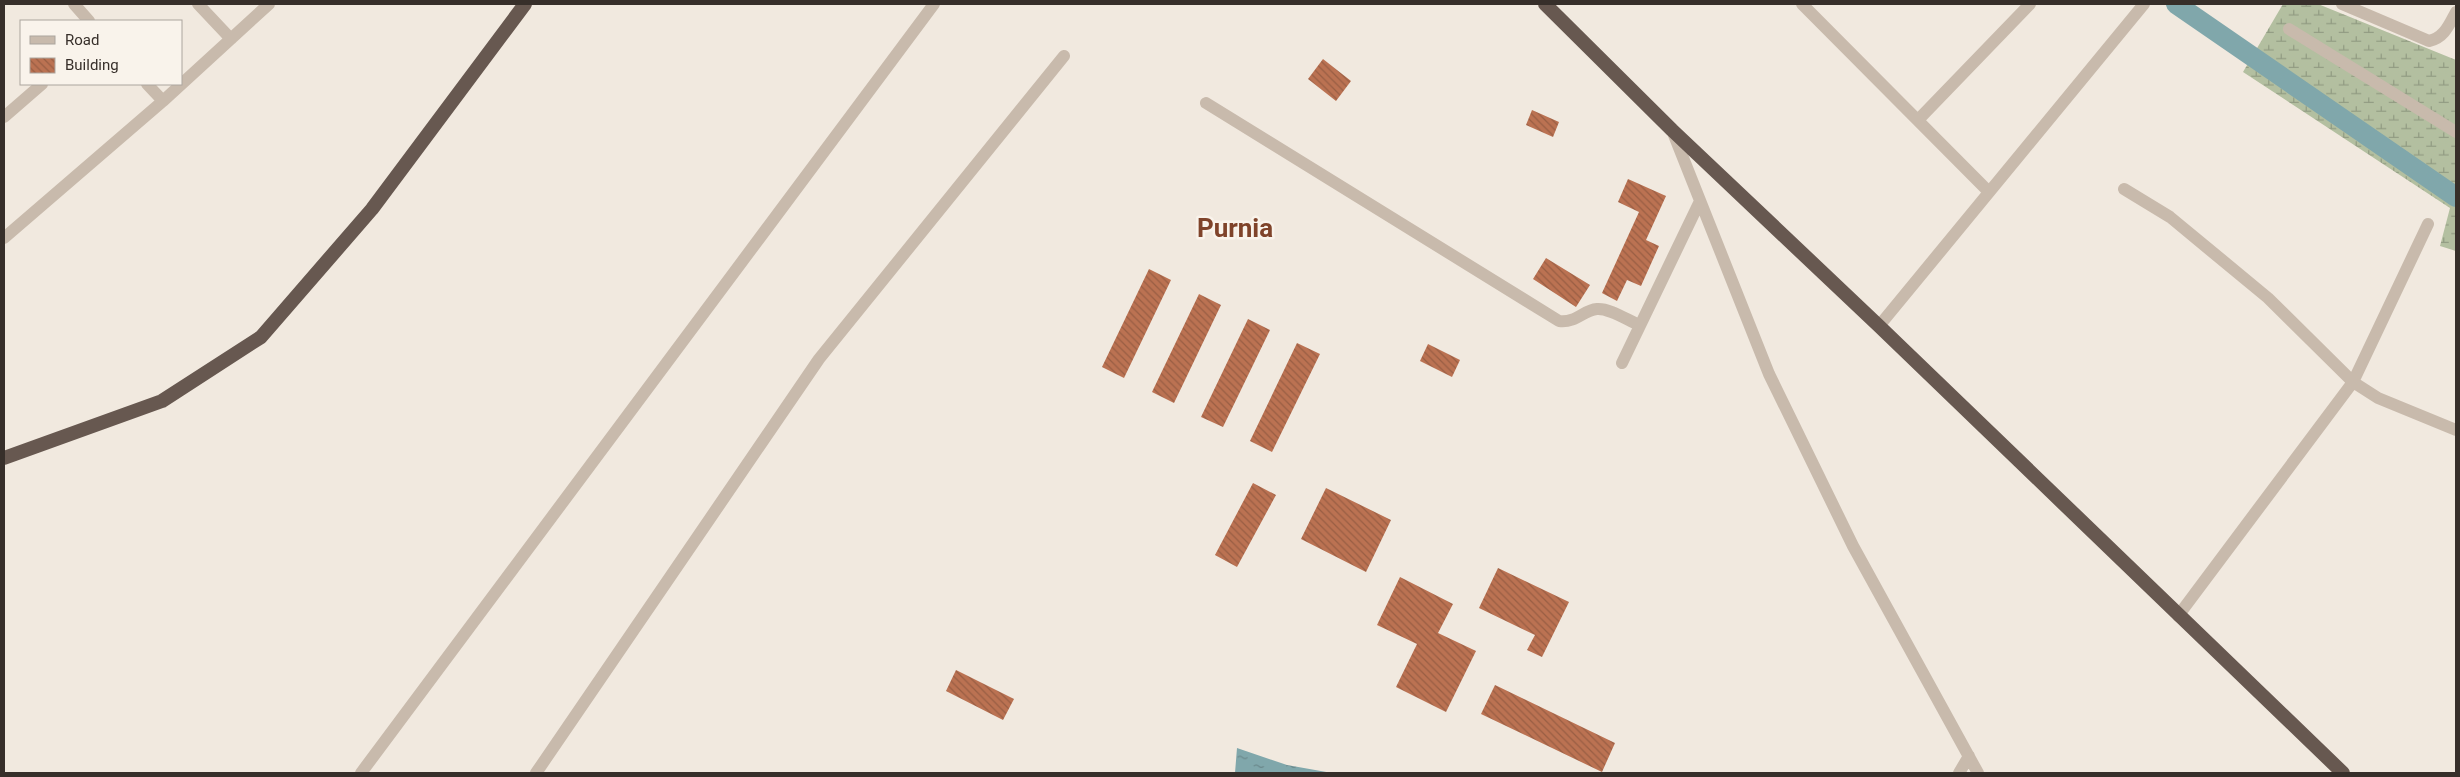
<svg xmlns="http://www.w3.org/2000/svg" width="2460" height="777" font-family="Roboto,sans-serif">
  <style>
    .wetland { fill: url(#wetland-marsh) }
    .water { fill: url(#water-ripples) }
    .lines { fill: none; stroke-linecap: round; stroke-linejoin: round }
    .canal { stroke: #80a7ab; stroke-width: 20 }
    .building { fill: url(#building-back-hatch) }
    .minor { stroke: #c8baac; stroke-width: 12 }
    .trunk { stroke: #675850; stroke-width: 14 }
    .labels { text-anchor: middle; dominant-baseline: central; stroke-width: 5; stroke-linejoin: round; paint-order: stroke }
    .town-label { font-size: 26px; font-weight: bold; fill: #7f432a; stroke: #f9f3eb }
  </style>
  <defs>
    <pattern id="wetland-marsh" width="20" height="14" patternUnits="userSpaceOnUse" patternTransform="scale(1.25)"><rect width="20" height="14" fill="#b3bfa0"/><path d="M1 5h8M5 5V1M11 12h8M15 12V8" fill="none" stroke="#929c83"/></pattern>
    <pattern id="water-ripples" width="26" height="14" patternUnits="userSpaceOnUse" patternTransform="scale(1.25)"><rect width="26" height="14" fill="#80a7ab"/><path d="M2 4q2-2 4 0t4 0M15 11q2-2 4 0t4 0" fill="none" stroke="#6a888b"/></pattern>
    <pattern id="building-back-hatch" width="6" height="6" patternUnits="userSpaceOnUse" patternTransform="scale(1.25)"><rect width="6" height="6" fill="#bb7252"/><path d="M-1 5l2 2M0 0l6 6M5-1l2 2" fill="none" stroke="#995e44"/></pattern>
  </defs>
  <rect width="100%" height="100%" fill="#f1e9df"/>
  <path class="wetland" d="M2283,4H2318L2456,60V251L2440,246L2450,208L2243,72Z"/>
  <path class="water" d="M1237,748L1287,765L1332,773H1235Z"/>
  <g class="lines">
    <path class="canal" d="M2176,4L2456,197"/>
  </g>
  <path class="building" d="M1323,59L1351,81L1336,101L1308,79Z
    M1532,110L1559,122L1553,137L1526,125Z
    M1628,179L1666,196L1646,240L1659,246L1641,286L1627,280L1617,301L1602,293L1639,212L1618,202Z
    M1546,258L1590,285L1576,307L1533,279Z
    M1149,269L1171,280L1124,378L1102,367Z
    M1199,294L1221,305L1174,403L1152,392Z
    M1248,319L1270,330L1223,427L1201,417Z
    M1297,343L1320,354L1272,452L1250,441Z
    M1428,344L1460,360L1452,377L1420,361Z
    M1253,483L1276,495L1237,567L1215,555Z
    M1326,488L1391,520L1366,572L1301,539Z
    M1498,568L1569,602L1542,657L1527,650L1535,635L1479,608Z
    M1400,577L1453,604L1438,633L1476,651L1446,712L1396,687L1417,644L1377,625Z
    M956,670L1014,699L1003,720L946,691Z
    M1495,685L1615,743L1602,772L1481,714Z"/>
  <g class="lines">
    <path class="minor" d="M74,4L89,21
      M198,4L231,39
      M1802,4L1989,192
      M2342,4L2429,41C2444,38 2449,25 2456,12
      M2289,29L2456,132
      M163,101L269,4
      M1206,103L1559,321C1577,323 1583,310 1597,309C1610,308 1627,320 1639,325
      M4,117L42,84
      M1918,120L2030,4
      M1672,130L1769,374L1853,546L1978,773
      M2124,189L2170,217L2268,298L2353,382L2378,398L2456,430
      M4,238L163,101L147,84
      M1879,326L2144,4
      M1622,363L1700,201
      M2178,616L2353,382L2428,224
      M361,773L934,4
      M536,773L819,359L1064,56
      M1959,773L1969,756"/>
    <path class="trunk" d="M1545,4L1672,130L1879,326L2343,773
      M4,458L162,401L261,337L372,209L525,4"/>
  </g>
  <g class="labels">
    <g class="town-label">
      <text x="1235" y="228">Purnia</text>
    </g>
  </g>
  <rect width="2460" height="777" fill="none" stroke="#372f2a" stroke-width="10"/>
  <rect x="20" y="20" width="162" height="65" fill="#f9f3eb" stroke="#aba59e"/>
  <rect x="30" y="36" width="25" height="8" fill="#c8baac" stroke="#aba59e"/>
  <text x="65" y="45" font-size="15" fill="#372f2a">Road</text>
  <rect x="30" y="58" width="25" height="15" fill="url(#building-back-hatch)" stroke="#aba59e"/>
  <text x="65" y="70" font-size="15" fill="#372f2a">Building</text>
</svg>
